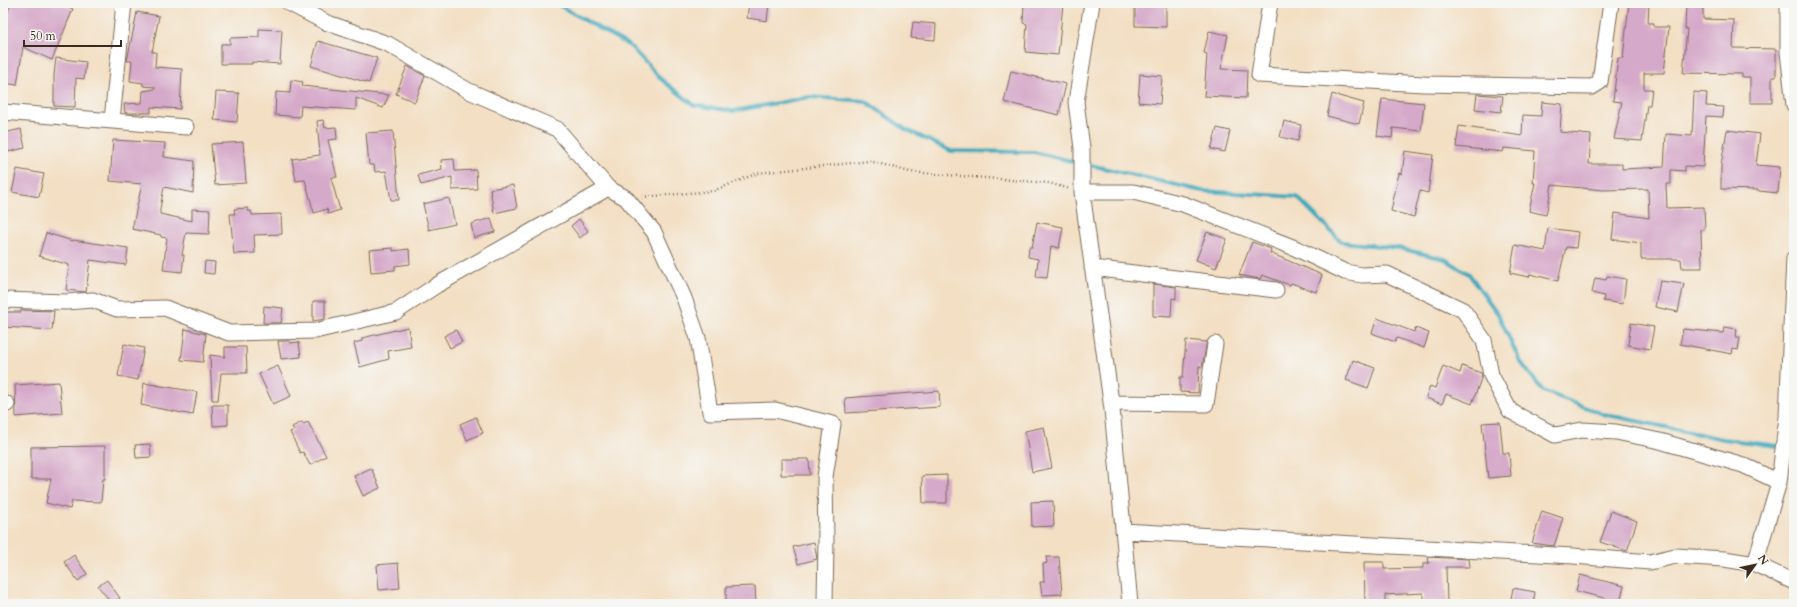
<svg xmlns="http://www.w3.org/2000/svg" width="1797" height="607" font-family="Cardo,serif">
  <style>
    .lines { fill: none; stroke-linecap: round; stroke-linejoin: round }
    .stream { stroke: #3da8bd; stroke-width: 4 }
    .building { fill: #d5a9c9 }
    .minor-casing { stroke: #7b6958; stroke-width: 17 }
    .path { stroke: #7b6958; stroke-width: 2.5; stroke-dasharray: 1 3; stroke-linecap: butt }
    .minor { stroke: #fff; stroke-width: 15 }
  </style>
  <rect width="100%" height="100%" fill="#f6f6f2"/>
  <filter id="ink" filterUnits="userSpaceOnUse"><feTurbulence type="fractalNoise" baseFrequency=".025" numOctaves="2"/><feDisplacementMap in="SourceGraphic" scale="8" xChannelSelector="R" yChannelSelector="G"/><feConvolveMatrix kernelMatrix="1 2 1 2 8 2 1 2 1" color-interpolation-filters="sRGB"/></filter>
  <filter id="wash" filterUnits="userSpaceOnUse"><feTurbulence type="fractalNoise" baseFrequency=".012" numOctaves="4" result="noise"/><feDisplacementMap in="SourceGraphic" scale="16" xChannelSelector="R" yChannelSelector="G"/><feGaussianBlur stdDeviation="0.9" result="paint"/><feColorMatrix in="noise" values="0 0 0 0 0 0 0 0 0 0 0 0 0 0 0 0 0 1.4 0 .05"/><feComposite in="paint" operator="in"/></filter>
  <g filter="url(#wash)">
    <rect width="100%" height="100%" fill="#f3dfc3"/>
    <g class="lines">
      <path class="stream" d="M555,3L630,46L662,80L694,105L733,111L810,97L865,101L905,129L951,151L1034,152L1079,163
        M1086,164L1202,191L1297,197L1342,242L1398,248L1445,259L1469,274L1498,314L1520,361L1543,391L1603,414L1723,439L1794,448"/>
    </g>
    <g id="blocks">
      <path class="building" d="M11,3H59L73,9L52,60L23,47L17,85L3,83V25Z
        M749,3H769L767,21L747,18Z
        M1024,3L1063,4L1058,55L1025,52L1027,24L1023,23Z
        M1135,3L1166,4V27L1135,26Z
        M1629,3H1649L1648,23H1654V27H1669L1664,73H1644V89H1652L1650,105H1647L1642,141L1614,139L1622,102L1613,101L1618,58H1623Z
        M1686,3H1703V19L1734,20L1733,48L1776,49V77H1772V103H1750V77H1742V74L1683,73L1687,29H1685Z
        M137,12L159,16L152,52H156L155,67L182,69L180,109L151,107V113H125L124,104L142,103L143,91L155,89V87L143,86V83L130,81L132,61H127Z
        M913,22L936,24L935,40L911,38Z
        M259,29L282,30L280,64L252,62V64H221V44H230V38L259,37Z
        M1209,31L1228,35L1221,69L1247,70L1246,98L1204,96L1207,54L1204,53Z
        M318,41L377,58L369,83L311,66Z
        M56,58L86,62L84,79L76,78L75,107L54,106V75Z
        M407,66L425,76L415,102L396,94Z
        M1011,71L1066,84L1059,115L1004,102Z
        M1140,74L1162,76L1160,104L1138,102Z
        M291,80L303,82L302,86L389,95L383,108L356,98V110L301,106L300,117L275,115L276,92L290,93Z
        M216,92L239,93L237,122L214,120Z
        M1694,92L1707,93L1706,106L1724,107L1723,117L1706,116L1703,167L1685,166V171L1671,170V184H1666L1667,208L1704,207L1705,229L1701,230L1702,268H1682L1681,259H1641V243L1612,239L1615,213L1649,218L1648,189L1603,190L1552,185L1546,215L1529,211L1535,183H1533L1535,151L1504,148L1503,152L1456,147L1459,126L1522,136L1523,115L1541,116L1542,102L1562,104L1560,132L1591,135L1589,164H1622V169L1664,167L1666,134L1692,136Z
        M1332,94L1364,103L1359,124L1327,116Z
        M1477,94L1503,96L1501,112L1475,109Z
        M1382,99L1424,103L1421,131L1393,128L1392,138L1377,136Z
        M323,120L325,128L336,127L337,139L328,140L337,177L331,178L340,210L328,214L327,209L314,213L305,180L296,181L292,159L320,155L317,121Z
        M1284,121L1301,125L1298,141L1280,137Z
        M1217,128L1230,131L1225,152L1211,149Z
        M21,129L25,148L8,152L4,133Z
        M1727,130L1760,134L1756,165L1780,167L1778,193L1759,191V190L1721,189V165Z
        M393,131L399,200H391L386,171L375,172L374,165H369L366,133Z
        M113,140L165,143L164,157L194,161L193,193L164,187L160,209V214L192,221V209L210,210L209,234L186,233L182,255H184L182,272L163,270L167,238L161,237V235L132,229L142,184L110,181Z
        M243,142L246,183L215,185L211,144Z
        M1405,151L1433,155L1428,193L1420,191L1414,217L1391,211L1399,173L1402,174Z
        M454,159L455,171L476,170L477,189L452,190V177L421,185L418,175L442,169L441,160Z
        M17,169L44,174L39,197L12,192Z
        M513,185L517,208L494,213L490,189Z
        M449,198L455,224L429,230L423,204Z
        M248,208V211H251L252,215L281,214L282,234L254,235L255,253L234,254L230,214H235L234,209Z
        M491,218L495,232L474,238L471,224Z
        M579,219L588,231L580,238L571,226Z
        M1037,222L1063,227L1059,248L1051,246L1047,278L1036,277L1038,259L1028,257L1029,247H1032Z
        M1548,228L1578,232L1576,248L1566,247L1558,281L1530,274L1529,277L1510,273L1515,245L1545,251Z
        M1207,232L1227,239L1216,268L1196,260Z
        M46,233L73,241V240L128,248L126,265L90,260L86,292L66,290L69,265L39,256Z
        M1252,242L1271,249L1270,253L1322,275L1316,292L1291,283L1290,285L1262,275L1260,279L1239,275Z
        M393,248V251L409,249L410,264L395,266V270L371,272L369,250Z
        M205,261L215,262L214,274L204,273Z
        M1607,276L1626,279L1623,304L1603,301L1604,296L1592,293L1595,278L1606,280Z
        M1660,281L1684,284L1678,312L1655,307Z
        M1153,284L1176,287V299L1172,298L1171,317L1153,316Z
        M313,301H325V319L313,321Z
        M264,306L283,308L281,323H263Z
        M21,310L54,311L52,330L3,327V312H21Z
        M1377,318L1414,332L1415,328L1429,333L1424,348L1397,338L1395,342L1372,333Z
        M1631,323L1654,327L1650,349L1628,345Z
        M408,327L411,347L388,351L389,359L360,367L354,343L362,341V338Z
        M1724,327L1737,329L1736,337H1740L1738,350L1733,349L1732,354L1680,344L1683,329L1723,333Z
        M185,329L206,334L203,362L181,360Z
        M456,330L462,342L450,348L444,336Z
        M1186,340L1207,342L1202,367L1199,366L1198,393L1180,392V377H1183Z
        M278,341H290V343L299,342L301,357L281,359Z
        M124,344L144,348L138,380L118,376Z
        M225,347H246L247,373H221L218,400H212L210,355L225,357Z
        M1353,360L1375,368L1368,388L1346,380Z
        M278,366L291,396L273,404L259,374Z
        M1443,366L1460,373L1462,366L1481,373L1482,376L1472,404L1446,394L1442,404L1426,398L1430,386L1435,388Z
        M59,382L62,413L16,417L15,385Z
        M144,383L197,392L193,415L141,405Z
        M939,391L940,407L846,413L845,398Z
        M212,405H228V425L213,426Z
        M476,417L483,433L467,440L460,424Z
        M302,422L303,424L308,422L326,456L310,465L303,452L300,453L290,432L294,430L292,427Z
        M1500,422L1503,453H1509L1511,476L1488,478L1482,423Z
        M1044,427L1052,468L1032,472L1025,431Z
        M150,444L151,457L136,458L135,445Z
        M105,446V479H103L101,502L72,501L70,509L46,503L51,479H31V447Z
        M781,459H809L810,475H781Z
        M371,468L380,488L363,496L354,476Z
        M947,475V503H923L922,476Z
        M1053,501L1054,526L1032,527L1031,502Z
        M1542,511L1563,518L1554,546L1532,543Z
        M1611,511L1637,521L1627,551L1600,542Z
        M814,542L817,559L798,564L793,547Z
        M74,555L87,574L78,581L64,562Z
        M1046,557H1059L1062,594L1042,595L1040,582H1044L1043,564L1047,563Z
        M1428,557L1469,559L1470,567H1446L1447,604H1423V593L1385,595V603L1365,604L1364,562H1384V569L1423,568V563H1429Z
        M398,563L400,588L379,590L377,565Z
        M1580,575L1624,586L1620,602L1576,591Z
        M107,580L120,598L112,604L98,586Z
        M755,586L756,604H726V587Z
        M1513,588L1535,592L1533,604H1510Z"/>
    </g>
  </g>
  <g filter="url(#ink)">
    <use href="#blocks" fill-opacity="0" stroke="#7b6958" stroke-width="1"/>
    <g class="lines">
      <defs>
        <path id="minor" d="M289,3L325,22L388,44L469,91L557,129L608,188L626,198L654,232L684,298L698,338L710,412L775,410L833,424L825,477L826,540L825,604
          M1092,3L1076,102L1082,148V192H1133L1183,204L1295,248L1345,272L1362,275L1387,274L1463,310L1484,340L1491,375L1510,411L1555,435L1582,430L1616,432L1660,441L1743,465L1779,482
          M1270,3L1259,75L1424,84L1592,87L1600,82L1611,3
          M1788,3V52L1794,105
          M3,112L186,127
          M112,120L124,3
          M1082,192L1112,409L1130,604
          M1092,268L1276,290
          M3,300L66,302L93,300L117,309L165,308L229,333L315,331L396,312L437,285L608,188
          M1111,403L1206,404L1215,344
          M3,404H7
          M1123,531L1573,556L1650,562L1675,556L1724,559L1755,564L1794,582
          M1755,564L1779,482L1787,417L1794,258"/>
      </defs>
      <use href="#minor" class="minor-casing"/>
      <path class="path" d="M642,197L713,191L758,173L870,161L910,172L1049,183L1070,189"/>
      <use href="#minor" class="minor"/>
    </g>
  </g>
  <rect width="1797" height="607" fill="none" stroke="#f6f6f2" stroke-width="16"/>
  <g transform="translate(1755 565) rotate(57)" stroke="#f6f6f2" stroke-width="3" paint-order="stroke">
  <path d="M0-3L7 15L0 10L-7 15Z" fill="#3b2a1e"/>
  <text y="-6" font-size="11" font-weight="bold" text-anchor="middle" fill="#3b2a1e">N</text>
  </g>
  <path d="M24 40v6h97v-6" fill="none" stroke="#3b2a1e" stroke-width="2"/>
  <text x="30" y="40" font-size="12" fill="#3b2a1e" stroke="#f6f6f2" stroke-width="3" paint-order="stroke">50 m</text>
</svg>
